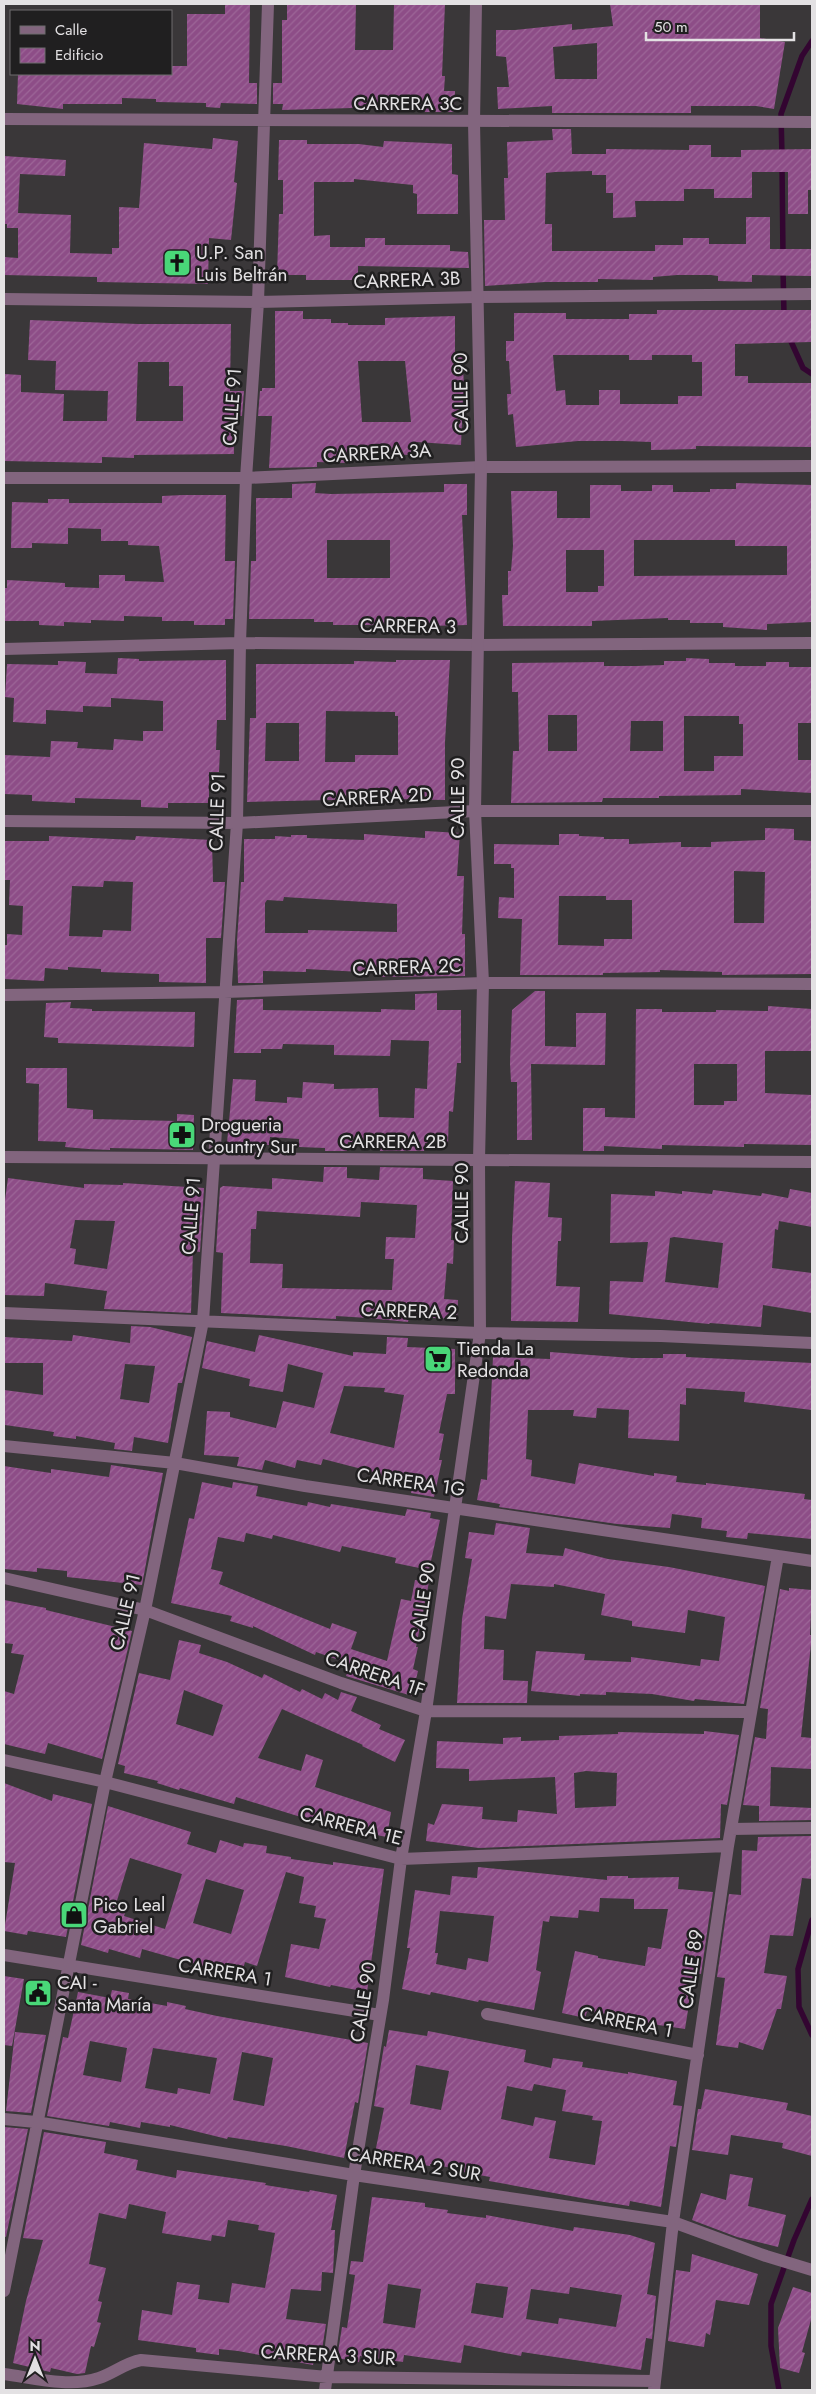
<svg xmlns="http://www.w3.org/2000/svg" width="816" height="2394" font-family="Jost,sans-serif">
  <style>
    .lines { fill: none; stroke-linecap: round; stroke-linejoin: round }
    .stream { stroke: #330531; stroke-width: 5.5 }
    .building { fill: url(#building-hatch); fill-rule: evenodd }
    .minor { stroke: #82657e; stroke-width: 12 }
    .tertiary { stroke: #82657e; stroke-width: 12 }
    .labels { text-anchor: middle; dominant-baseline: central; stroke-width: 5; stroke-linejoin: round; paint-order: stroke }
    .street-label { font-size: 19px; fill: #e3e1e3; stroke: #201f20 }
    .poi-label { font-size: 19px; fill: #e3e1e3; stroke: #201f20; text-anchor: start }
  </style>
  <defs>
    <pattern id="building-hatch" width="6" height="6" patternUnits="userSpaceOnUse" patternTransform="scale(1.25)"><rect width="6" height="6" fill="#8d4d87"/><path d="M-1 1l2-2M0 6l6-6M5 7l2-2" fill="none" stroke="#9d6698"/></pattern>
  </defs>
  <rect width="100%" height="100%" fill="#3a3739"/>
  <g class="lines">
    <path class="stream" d="M782,156L781,114L802,56L812,41
      M782,165L783,256
      M783,268L784,316
      M789,337L803,368L812,374
      M812,1920L798,1969L799,2007L812,2035
      M779,2390L771,2346V2304L794,2240L812,2199"/>
  </g>
  <path class="building" d="M225,4H250L249,83H257V104L221,103L220,108L206,107V103L156,102V99L122,98V104H63V109L17,104L18,74H171V66H187V14H225Z
    M287,4H356L355,50H393L394,4H445L442,76H445L444,91H455L454,112H423V106L282,110L283,104H273V83H282V20H287Z
    M610,4H760V38L785,42L774,109L756,106H691V113H552V106L498,109L497,87H509L506,57L496,56V30H515L572,24V30L613,26ZM597,43V79H555L553,47Z
    M552,129H571L572,154H606V149L689,150V145H711V157H741V150L812,149V190H808V214H788V172H752V198H714V189H684V201H635L636,217L613,218V193H606V175H592V171L555,172L546,173L545,224H552V251H655V245H683V238H709V244H746V217H770V249H812V276L752,275V282L718,281V276L711,275H677L653,277V280L598,279V282H545L485,286L484,220H505L504,178H508L507,142L553,140Z
    M213,138L238,141L234,182L237,183L231,240L209,238L208,284L97,282V277L4,275V257L18,258V228H7V224H4V156L66,160L65,176L20,174L18,213L71,215L70,253L112,254V248H119V207L139,208L144,143L212,149Z
    M279,140H307V144H359L383,147L384,141L452,144V174L458,175V214H417V194L413,193V185L354,179V182H314V236L330,235V247H365V238H385V245H450V251L468,252L469,268L358,266V280H306V275H277L279,214H283V180H278Z
    M657,310H812V342L735,344V376H748V383H811L812,447L696,446V449L651,450V442L622,441H578L516,447L513,414L508,415L507,394H511L509,361H506V341H514V313H566V319H629V314H657ZM553,355H629V360H652V355H692V362H702V396H678V404H620V390H599V405H566L565,390L556,391Z
    M275,311H303V319H331V323H348V325H385V318L455,316V356L462,355L465,399H463L461,445L417,442L416,455L362,454V459L345,458V463L317,462V467L269,468L272,416H258L260,391H262V388H275ZM358,361H405L411,422H362Z
    M30,320L138,324H231L230,391H244L242,416H233L234,454L134,455V458L102,457V463L4,461V374L21,375V392L64,394L63,421H107L108,391L55,390L56,361L28,360ZM138,362H169V386H183V421H136Z
    M316,483L315,493L331,494L444,492V484H467V515H462L467,625L393,627V625H333V622H314V619H249L251,561H256V498H292V484ZM327,540H390V578H327Z
    M736,483L812,485V622L767,624V630L723,627V623H690V620H668V618L592,621V626H503L502,595H508V571H511L513,546L511,491H557V518H590V485H621V491H652V485H673V492H710V489H736ZM634,540H735V546H787V575L634,576ZM566,550H604V586H598V592H566Z
    M183,495H226L225,561H235L233,619H225V625H194V621H162V617L124,616V621L91,620V623L64,622V626L39,625V621H4V588H7V580L65,583V587L99,588V575H125V581L164,582L159,546L128,545V541H101V529L68,528V544L32,543V548H11L12,502L48,503V499H69V503H162V496Z
    M118,658L139,659V661L226,660V720H217L216,750H220L219,772H209V803H168V808L141,807V800L75,798V803L32,801V795L4,794V755L50,757L51,741L78,742L77,748L113,750L114,739L143,741V731H163V701L111,698V707L83,706V712L46,710V724L13,722L14,698L5,697L7,664L58,665V661L86,662L85,673L117,674Z
    M686,658L709,659V663H735V666H766V662H789V667H812V723H798V760H812V793L741,789V795L659,796V798H603L602,802L511,803L513,751H519L518,692H512V663L604,662V666H636L664,665V661H686ZM548,715H577V751H548ZM684,716H739V724H743V756H714V771H684ZM631,721H663V751H630Z
    M396,660H450L445,742V800L395,799V802H378V805H354V802L331,800L247,802L250,718H256V664H354V661L396,662ZM326,711L395,712V716H398V755H355V762H325ZM266,723H299V761H265Z
    M765,828L794,829V840L812,841V974L722,975V972L660,970V972L603,973V975H520L522,919L498,918L499,897L514,898V868H511V864H494V844L559,845V834H579V836L604,837V839H629V844L681,842V847H711V842L765,840ZM734,871L765,872L764,923H734ZM559,896H606V900H632V939H604V946L558,945Z
    M425,831L460,833L457,876H464L462,934H465V976L380,977V973L306,969V972L263,971V983H238L237,941L241,882H244V839H275V836L291,837V835H307V838L364,840V834L425,838ZM284,897L397,904V932L308,930V933H265V903L267,900L283,901Z
    M49,836L135,840L136,836L212,840L213,882H225L221,938H206V983L159,982V974L101,972V969L68,967V970L45,968L44,981L4,979V945H7V934L22,935L23,906L9,905L10,880H4V841H49ZM104,881L133,882L131,931L103,930L102,937L69,936L72,886L103,887Z
    M535,991H545V1046L576,1047V1013H606L605,1065L531,1064L532,1140H517V1082H511L510,1063L512,1010Z
    M437,993V1010H461V1063H457L453,1112L449,1111L448,1144L425,1143L424,1151H380L381,1144L348,1142L347,1151H325V1148L299,1147V1139L270,1137L269,1145L227,1143L233,1079L256,1080L255,1101L287,1103V1097L302,1098L303,1082L334,1084V1089L378,1088L379,1117L414,1118L415,1088L427,1089L429,1041L391,1040L390,1056L334,1055V1045L283,1044L282,1049H261V1053H234L237,1000L263,999V1010L381,1012V1009L415,1010V994Z
    M71,1002L70,1008L92,1009V1011L195,1012L194,1047L58,1043V1038L44,1037L46,1003Z
    M768,1006L812,1009V1051H765V1093L812,1095V1145L744,1144V1147L662,1145V1149L604,1146V1151H583V1108H605V1117L635,1118L636,1009H662V1012H716V1010L768,1011ZM694,1064H737V1101H724V1105H694Z
    M26,1068H67V1108L93,1110V1119L177,1121V1114L194,1115L193,1150L110,1148V1150L88,1149L65,1147L66,1142L38,1141L39,1084L26,1083Z
    M324,1167H347V1178L379,1180L380,1167L423,1168V1179L453,1181L451,1240H454L453,1264L447,1263L444,1299L458,1300L457,1319L409,1317L408,1322L368,1318L336,1316V1319L221,1313L223,1253L216,1252L220,1188L223,1186L272,1189V1178L323,1182ZM361,1202L417,1205L415,1238L386,1237L385,1259H394L392,1290L282,1288L283,1264L250,1263L251,1229H256L257,1211L360,1217Z
    M8,1178L84,1188V1184L123,1185V1183L204,1188L200,1252L193,1251L191,1313L104,1309L107,1291L45,1283L44,1296L4,1295V1207ZM75,1220L115,1221L107,1269L74,1264L76,1249L70,1248Z
    M515,1181L550,1183L548,1217L562,1218L561,1241H558L556,1286L580,1287L578,1322L511,1321L512,1238Z
    M790,1189L812,1193V1227L779,1221L778,1230L775,1229L772,1268L812,1273V1313L763,1305L761,1327L710,1323L709,1324L609,1314L610,1281L643,1282L648,1242L610,1243L611,1194L655,1196V1191L682,1194V1191L712,1194L713,1190L761,1196L762,1193L788,1198ZM674,1237L723,1243L718,1288L665,1282L670,1238Z
    M131,1326L150,1327L192,1337L182,1383H178L168,1443L134,1437L132,1451L114,1449L115,1443L76,1436V1439L53,1436L54,1432L5,1425L4,1390L43,1395V1363H4V1337L72,1341L73,1335L130,1343ZM125,1364L155,1366L149,1403L120,1399Z
    M259,1335L353,1356V1352L386,1354L387,1337L408,1338L407,1347L455,1349V1394H447L439,1433L444,1434L439,1460H442L434,1497L411,1493L412,1486L380,1480L381,1474L323,1459L321,1465L297,1460L295,1468L265,1460L262,1470L237,1466L239,1457L204,1455L207,1411L230,1412V1417L276,1428L283,1401L314,1408L323,1373L288,1364L283,1392L249,1386L250,1379L202,1368L207,1341L255,1352ZM344,1386L385,1388L384,1392L404,1395L394,1448L330,1433Z
    M550,1352L632,1358H663V1354H686V1357L812,1363V1410L744,1402L745,1392L686,1388V1405L680,1404L679,1441L628,1438L629,1410L597,1408L596,1418L573,1416L574,1410H528L526,1459L532,1460L531,1476L575,1484L579,1463L654,1476V1473L677,1476L676,1482L706,1485V1483L805,1494L804,1499L812,1500V1539L748,1533L747,1539L726,1537L727,1531L701,1528L702,1518L672,1514L670,1528L617,1524L499,1507L500,1504L477,1500L481,1479L487,1480L493,1357L550,1359Z
    M111,1465L163,1473L142,1585L67,1577V1571L37,1568V1572L4,1569V1466L51,1473V1469L109,1477Z
    M202,1482L232,1488L233,1482L258,1486L256,1496L307,1506L308,1502L330,1507L331,1504L405,1516L407,1509L431,1513L430,1518L440,1520L429,1570L395,1563L396,1558L342,1546L340,1552L273,1535L272,1539L246,1533L244,1542L218,1537L211,1569L223,1572L219,1584L330,1629L332,1623L357,1632L351,1649L387,1661L401,1599L411,1601L415,1580L429,1582L416,1647H418L413,1669L418,1671L412,1696L346,1676L350,1664L316,1652L315,1655L253,1626V1628L230,1621L232,1616L171,1603L189,1518L194,1519Z
    M496,1523L530,1528L526,1553L563,1556L565,1548L608,1559L669,1567L765,1586L744,1704L695,1699L694,1701L652,1694L606,1692V1695L580,1694V1696L531,1691L536,1651L585,1654L584,1660L631,1662V1657L700,1666L701,1659L719,1661L725,1617L688,1610L685,1633L632,1626V1621L601,1615L605,1594L554,1584V1587L511,1584L506,1619L485,1616L484,1649L504,1650L503,1680L528,1681L527,1703H457L462,1619L472,1559L465,1558L469,1532L494,1535Z
    M789,1588L812,1590L810,1635H812L801,1737L812,1738V1769L771,1767L770,1806L812,1808V1820L759,1821V1806L743,1805L755,1737L766,1739L768,1709L760,1708L780,1589L789,1591Z
    M4,1600L46,1608V1610L132,1631L102,1759L48,1743L45,1754L4,1744V1691L14,1694L24,1655L11,1653L13,1644L4,1643Z
    M179,1640L201,1645L199,1653L227,1662L262,1678L264,1674L300,1692L302,1689L322,1699L325,1693L338,1700L341,1692L357,1697L351,1711L381,1725L379,1729L405,1740L395,1762L362,1746L363,1745L282,1709L258,1758L301,1771L306,1754L323,1760L315,1787L391,1812L387,1837L333,1827L236,1797L234,1804L180,1788L179,1790L157,1783L158,1781L124,1773L125,1766L118,1764L139,1673L170,1680ZM184,1690L223,1705L213,1736L176,1724Z
    M704,1731L739,1735L727,1805L721,1804L720,1838L479,1848L426,1841L428,1823L434,1825L442,1804L483,1807L482,1819L517,1822L518,1810L557,1814L555,1777L469,1781V1769L436,1768L437,1741L503,1744V1738L521,1737V1741L559,1740V1736L618,1734V1732L704,1734ZM586,1771L617,1773L616,1806L575,1808L574,1773Z
    M4,1783L52,1801L53,1794L92,1804L66,1937L28,1931L27,1935L4,1931L15,1863L4,1862Z
    M108,1806L191,1832L187,1844L216,1853L220,1840L243,1847L244,1843L267,1846L266,1853L291,1857V1859L333,1865V1862L384,1869L367,1992L331,1985L330,1987L285,1977L291,1944L319,1949L326,1919L314,1917L316,1906L299,1903L304,1877L286,1872L257,1966L245,1962L243,1969L230,1965L226,1978L208,1972L209,1968L142,1949L140,1958L109,1949L108,1953L81,1945ZM130,1858L182,1874L165,1929L124,1916L126,1910L115,1907ZM206,1879L244,1890L231,1934L193,1923Z
    M812,1836V1879L802,1878L793,1936L770,1935L764,1973L787,1976L781,2009H777L763,2050L739,2042L738,2048L716,2045L725,1978L717,1977L729,1894L741,1895L742,1850L757,1851L758,1837Z
    M478,1867L607,1880V1876H628V1878L679,1877L678,1889L713,1892L701,1974L694,1973L685,2029L618,2019V2015L587,2012L585,2018L562,2013L575,1951L598,1956V1958L645,1966L648,1947L661,1949L668,1909H634V1899L600,1898L599,1912L579,1910L578,1918L550,1916L549,1922L543,1921L536,1970L541,1972L534,2010L479,2000L478,2002L431,1992L430,1995L402,1989L410,1948H407L415,1890L450,1895L452,1876L477,1878ZM440,1911L494,1916L488,1962L468,1958L466,1970L436,1964L438,1953H435Z
    M4,1976L24,1979L12,2046L4,2045Z
    M112,1990L129,1993L128,1999L167,2006V2002L186,2006L185,2009L217,2016L368,2043L358,2103L355,2102L344,2158L286,2146L228,2137L227,2139L170,2125V2127L141,2122L140,2128L110,2122L109,2126L47,2116L63,2037L68,2038L78,1992L110,1998ZM90,2041L127,2048L121,2082L83,2075ZM153,2048L217,2058L210,2094L178,2088L177,2094L145,2088ZM242,2052L273,2058L264,2106L233,2100Z
    M389,2030L427,2036L428,2031L526,2050L524,2062L551,2068L553,2058L583,2062L582,2067L628,2074V2072L677,2081L673,2105L682,2106L676,2147L670,2146L661,2207L630,2201L629,2206L592,2200L489,2181L490,2177L463,2172V2170L430,2164V2166L374,2158L384,2108L374,2106L384,2046L386,2047ZM416,2065L449,2071L441,2110L410,2104ZM534,2084L566,2090L562,2111L593,2116L592,2120L602,2121L595,2165L549,2158L556,2121L535,2117L533,2126L501,2119L507,2086L532,2091Z
    M15,2032L46,2035L31,2113L6,2111Z
    M705,2089L788,2103L786,2110L812,2116V2156L782,2148L783,2143L731,2135L728,2155L692,2150L698,2109H701Z
    M4,2127L28,2129L6,2237L4,2236Z
    M44,2132L106,2142L104,2153L138,2160L136,2170L176,2178L177,2170L266,2183L265,2185L309,2192L310,2190L337,2195L331,2230H335L333,2273L322,2272L321,2291L291,2289L286,2319L326,2324L321,2356L315,2355L313,2365L238,2351L219,2349V2355L196,2352V2348L138,2340L142,2310L172,2315L177,2282L200,2285L198,2299L229,2303L232,2283L265,2288L275,2233L258,2230L259,2225L228,2220L225,2237L212,2235L211,2241L162,2233L166,2212L129,2204L126,2219L99,2213L89,2264L106,2268L98,2301L102,2302L97,2322L101,2323L94,2347L91,2346L85,2373L77,2374L51,2368L50,2372L13,2363L26,2301L43,2240L23,2238Z
    M730,2174L753,2178L748,2206L786,2215L778,2247L737,2237L692,2220L701,2193L726,2200Z
    M372,2197L425,2203V2207L448,2210L447,2213L486,2218V2215L573,2231L574,2227L630,2235L655,2243L647,2294L656,2296L652,2339L646,2338L641,2370L522,2352L521,2356L464,2345L461,2363L404,2355L403,2362L360,2356L359,2362L337,2358L342,2327L347,2328L355,2275L349,2274L351,2261L363,2262ZM476,2283L508,2287L503,2318L471,2313ZM388,2284L421,2289L415,2328L383,2323ZM570,2287L622,2295L616,2327L559,2318L558,2324L526,2319L531,2289L569,2294Z
    M692,2254L758,2274L749,2305L716,2300L710,2335L706,2333L704,2347L668,2341L676,2270L690,2272Z
    M793,2287L812,2293V2316L802,2352L805,2353L799,2373L780,2368L778,2328Z"/>
  <g class="lines">
    <path class="minor" d="M4,119L812,122
      M4,299L258,302L478,297L812,294
      M4,478H246L481,467L812,466
      M4,649L240,643L478,645L812,643
      M4,821L237,823L475,811H812
      M4,995L224,992L483,983L812,984
      M4,1157L812,1162
      M4,1313L480,1333L426,1711L401,1859L383,2000L354,2175L325,2390
      M4,1446L175,1463L305,1486L812,1561
      M4,1578L145,1610L341,1683L426,1711L750,1712
      M4,1760L105,1782L401,1859L728,1846
      M731,1829L812,1828
      M4,1955L380,2015
      M487,2014L698,2055
      M4,2119L36,2122L354,2175L673,2222L766,2256L812,2270
      M4,2291L105,1782L145,1610L203,1321L237,823L240,643L246,478L258,302L268,4
      M4,2374C34,2378 69,2388 99,2378C114,2373 125,2363 141,2360L327,2377L655,2381
      M654,2390L673,2222L728,1846L778,1556"/>
    <path class="tertiary" d="M476,4L474,122L481,467L475,811L483,983L479,1160L480,1333L661,1336L812,1343"/>
  </g>
  <defs>
    <symbol id="church-square" viewBox="-11 -11 22 22"><rect x="-9" y="-9" width="18" height="18" rx="4" fill="#49d778" stroke="#201f20"/><path d="M-1.2-6h2.4v3.5h3.3v2.4h-3.3V6h-2.4V-.1h-3.3v-2.4h3.3Z" fill="#111"/></symbol>
    <symbol id="pharmacy-square" viewBox="-11 -11 22 22"><rect x="-9" y="-9" width="18" height="18" rx="4" fill="#49d778" stroke="#201f20"/><path d="M-2-6h4v4h4v4h-4v4h-4v-4h-4v-4h4Z" fill="#111"/></symbol>
    <symbol id="supermarket-square" viewBox="-11 -11 22 22"><rect x="-9" y="-9" width="18" height="18" rx="4" fill="#49d778" stroke="#201f20"/><path d="M-6-5.5h2.5l.6 2H6L4.5 2H-2.5L-4.4-4H-6ZM-1.5 3.2a1.3 1.3 0 1 0 .1 0ZM3 3.2a1.3 1.3 0 1 0 .1 0Z" fill="#111"/></symbol>
    <symbol id="shop-square" viewBox="-11 -11 22 22"><rect x="-9" y="-9" width="18" height="18" rx="4" fill="#49d778" stroke="#201f20"/><path d="M-5-2.5h2.3a2.7 3.5 0 0 1 5.4 0H5L5.5 6h-11ZM-1.5-2.5h3a1.5 2.3 0 0 0-3 0Z" fill="#111"/></symbol>
    <symbol id="civic-square" viewBox="-11 -11 22 22"><rect x="-9" y="-9" width="18" height="18" rx="4" fill="#49d778" stroke="#201f20"/><path d="M-.6-6.5H3V-4.5H.6V-3L4-1V1h2V6H-6V1h2V-1L-.6-3ZM-1.2 2.5V6h2.4V2.5Z" fill="#111"/></symbol>
  </defs>
  <g fill-rule="evenodd">
    <use href="#church-square" x="161" y="247" width="32" height="32"/>
    <use href="#pharmacy-square" x="166" y="1119" width="32" height="32"/>
    <use href="#supermarket-square" x="422" y="1343" width="32" height="32"/>
    <use href="#shop-square" x="58" y="1899" width="32" height="32"/>
    <use href="#civic-square" x="22" y="1977" width="32" height="32"/>
  </g>
  <g class="labels">
    <g class="street-label">
      <text x="408" y="103">CARRERA 3C</text>
      <text transform="translate(407 280) rotate(-2)">CARRERA 3B</text>
      <text transform="translate(461 393) rotate(-91)">CALLE 90</text>
      <text transform="translate(232 407) rotate(-86)">CALLE 91</text>
      <text transform="translate(377 453) rotate(-3)">CARRERA 3A</text>
      <text transform="translate(408 626) rotate(1)">CARRERA 3</text>
      <text transform="translate(377 797) rotate(-3)">CARRERA 2D</text>
      <text transform="translate(457 798) rotate(-90)">CALLE 90</text>
      <text transform="translate(217 812) rotate(-88)">CALLE 91</text>
      <text transform="translate(407 967) rotate(-2)">CARRERA 2C</text>
      <text x="393" y="1141">CARRERA 2B</text>
      <text transform="translate(461 1203) rotate(-90)">CALLE 90</text>
      <text transform="translate(191 1216) rotate(-86)">CALLE 91</text>
      <text transform="translate(409 1311) rotate(2)">CARRERA 2</text>
      <text transform="translate(411 1482) rotate(8)">CARRERA 1G</text>
      <text transform="translate(423 1602) rotate(-82)">CALLE 90</text>
      <text transform="translate(125 1612) rotate(-77)">CALLE 91</text>
      <text transform="translate(375 1674) rotate(19)">CARRERA 1F</text>
      <text transform="translate(351 1826) rotate(14)">CARRERA 1E</text>
      <text transform="translate(691 1969) rotate(-82)">CALLE 89</text>
      <text transform="translate(225 1972) rotate(9)">CARRERA 1</text>
      <text transform="translate(363 2002) rotate(-81)">CALLE 90</text>
      <text transform="translate(626 2022) rotate(11)">CARRERA 1</text>
      <text transform="translate(414 2164) rotate(9)">CARRERA 2 SUR</text>
      <text transform="translate(328 2355) rotate(3)">CARRERA 3 SUR</text>
    </g>
    <g class="poi-label">
      <text x="196" y="252">U.P. San<tspan x="196" dy="22">Luis Beltrán</tspan></text>
      <text x="201" y="1124">Drogueria<tspan x="201" dy="22">Country Sur</tspan></text>
      <text x="457" y="1348">Tienda La<tspan x="457" dy="22">Redonda</tspan></text>
      <text x="93" y="1904">Pico Leal<tspan x="93" dy="22">Gabriel</tspan></text>
      <text x="57" y="1982">CAI -<tspan x="57" dy="22">Santa María</tspan></text>
    </g>
  </g>
  <rect width="816" height="2394" fill="none" stroke="#e3e1e3" stroke-width="10"/>
  <rect x="10" y="10" width="162" height="65" fill="#201f20" stroke="#6e6d6e"/>
  <rect x="20" y="26" width="25" height="8" fill="#82657e" stroke="#6e6d6e"/>
  <text x="55" y="35" font-size="15" fill="#e3e1e3">Calle</text>
  <rect x="20" y="48" width="25" height="15" fill="url(#building-hatch)" stroke="#6e6d6e"/>
  <text x="55" y="60" font-size="15" fill="#e3e1e3">Edificio</text>
  <g transform="translate(35 2359)" stroke="#201f20" stroke-width="4" paint-order="stroke">
  <path d="M0-4L9 19L0 12L-9 19Z" fill="#e3e1e3"/>
  <text y="-8" font-size="14" font-weight="bold" text-anchor="middle" fill="#e3e1e3">N</text>
  </g>
  <path d="M646 32v8h148v-8" fill="none" stroke="#e3e1e3" stroke-width="2.5"/>
  <text x="654" y="32" font-size="15" fill="#e3e1e3" stroke="#201f20" stroke-width="4" paint-order="stroke">50 m</text>
</svg>
